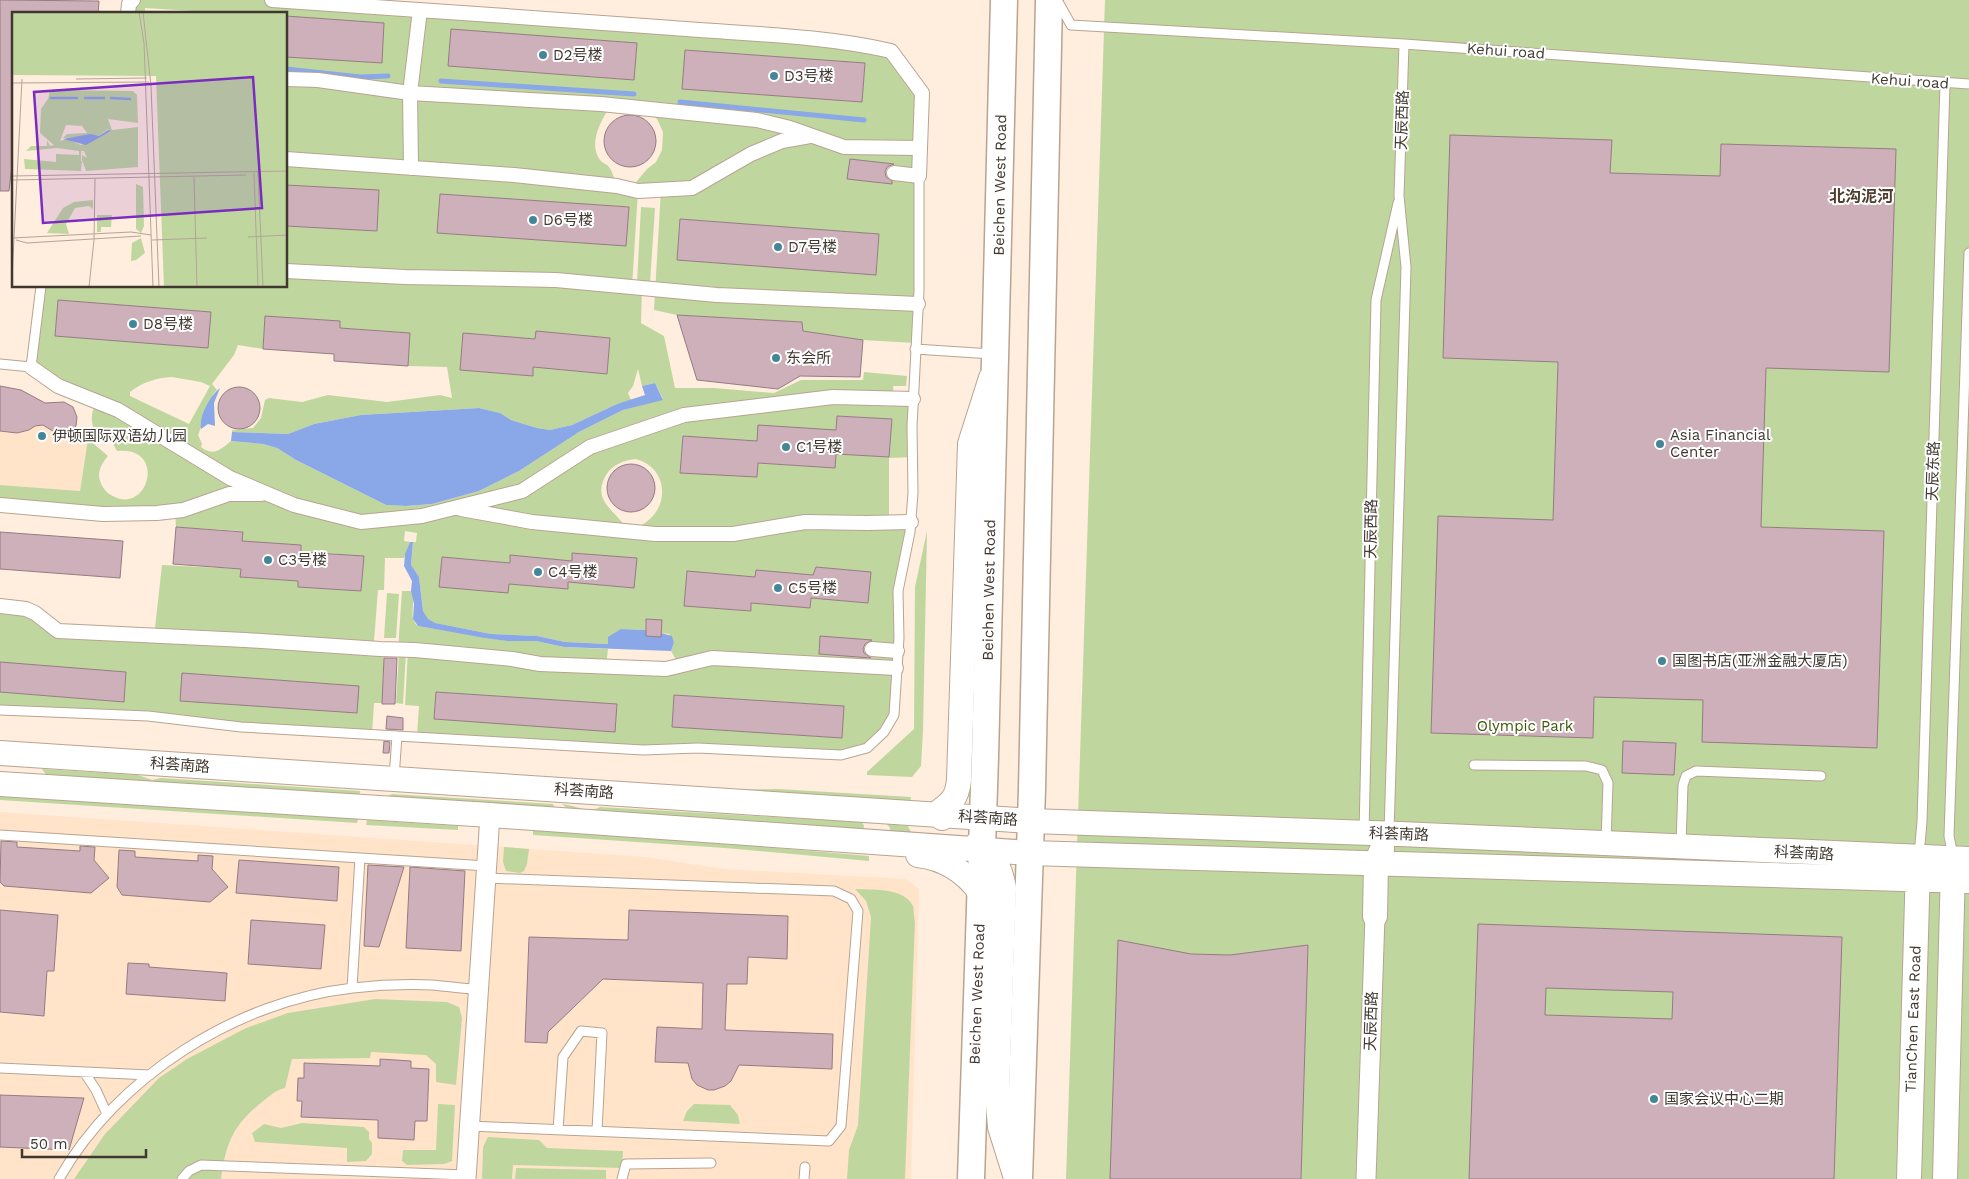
<svg xmlns="http://www.w3.org/2000/svg" width="1969" height="1179" font-family="'Work Sans','Noto Sans SC',sans-serif">
  <style>
    .built { fill: #ffe4ca }
    .green { fill: #bfd79f; fill-rule: evenodd }
    .water { fill: #8aa7e7 }
    .lines { fill: none; stroke-linecap: round; stroke-linejoin: round }
    .stream { stroke: #8aa7e7; stroke-width: 5 }
    .building { fill: #cdb0b9; stroke: #967b83; fill-rule: evenodd }
    .service-casing { stroke: #b8a491; stroke-width: 11 }
    .pedestrian-casing { stroke: #b8a491; stroke-width: 16 }
    .minor-casing { stroke: #b8a491; stroke-width: 21 }
    .tertiary-casing { stroke: #b8a491; stroke-width: 26 }
    .secondary-casing { stroke: #b8a491; stroke-width: 29 }
    .service { stroke: #fff; stroke-width: 9 }
    .pedestrian { stroke: #fff; stroke-width: 14 }
    .minor { stroke: #fff; stroke-width: 19 }
    .tertiary { stroke: #fff; stroke-width: 24 }
    .secondary { stroke: #fff; stroke-width: 26 }
    .poi-dot { fill: #438696; stroke: #fff; stroke-width: 2 }
    .labels { text-anchor: middle; dominant-baseline: central; stroke-width: 4; stroke-linejoin: round; paint-order: stroke }
    .street-label { font-size: 15px; fill: #403830; stroke: #fff }
    .poi-label { font-size: 15px; fill: #403830; stroke: #fff; text-anchor: start }
    .park-label { font-size: 15px; fill: #3e5708; stroke: #fff }
    .neighbourhood-label { font-size: 16px; font-weight: bold; fill: #4e3d2d; stroke: #fff }
    .inset-river { fill: none; stroke: #8aa7e7; stroke-width: 2.5 }
    .inset-road { fill: none; stroke: #b3a598; stroke-width: 1 }
    .view { fill: #7b2cbf; fill-opacity: 0.15; stroke: #7b2cbf; stroke-width: 2.5 }
    .inset-edge { fill: none; stroke: #403830; stroke-width: 2.5 }
  </style>
  <rect width="100%" height="100%" fill="#ffeddd"/>
  <path class="built" d="M0,387L21,390L45,403L64,402L73,407L77,417L76,426L73,429L88,439L80,491L0,485Z
    M0,812L645,857L724,869L906,879L919,889L911,1179H0Z"/>
  <path class="green" d="M133,0H272L891,51L922,93L916,343L863,340L803,331L802,322L677,315L654,310L661,189L638,191L632,287L642,288L641,323L664,336L675,388H714L774,393L801,380H863L864,372L907,376L906,386H893L894,398L913,399L914,457L889,458V522H911L904,556L894,715L867,748L841,755L417,735L419,706L405,705L408,650H398L402,591H411C417,603 407,617 418,626L507,641H536L564,647L608,649L606,666L679,665L671,651L674,643L669,634L661,633V620L647,619L646,630L621,629L609,644L565,642L537,636L491,634L434,623L428,620L423,611L419,577L411,566L413,542H416L417,533L405,531L404,541L410,542L404,558H385L384,590H378L374,641L155,628L162,565L241,569L240,577L298,581V587L361,591L364,556L301,551V545L242,541V531L176,527L175,511L0,505V485L80,491L88,439L108,456C103,462 99,468 99,476C100,484 105,492 111,495C148,518 168,445 117,451L112,442L95,431C90,421 91,411 97,402L31,367L41,286H286V226L377,231L379,190L286,185V57L381,63L384,23L286,16V14H242L145,8V14H128ZM637,44L634,80L448,66L637,43ZM685,50L865,63L862,102L682,89ZM645,109L657,119L663,132L662,150L656,162L647,169L631,188L617,185C614,180 613,172 609,167C607,164 602,163 600,160C589,145 599,125 607,111ZM850,159L894,164L891,184L848,179ZM440,194L629,207L626,246L437,233ZM680,219L879,234L876,274L677,259ZM58,300L210,312H211L55,336ZM265,316L340,321V328L410,333L408,366L447,367L452,398L440,395L387,402L328,395L302,402L269,398L265,400L261,418L253,428L232,430V432L288,434L314,424L361,415L479,408L500,413L511,420L537,428L550,430L572,425L617,404L631,400L628,393L633,386L638,369L642,386L655,383L663,399L623,410L579,432L519,471L479,491L432,504L406,506L386,505L296,460L277,448L263,444L231,441C221,449 214,457 201,447L202,444L198,435L200,430L214,393L217,390L212,384L234,355L238,345L263,349ZM537,331L610,338L607,374L533,367L532,376L460,370L463,333L535,339ZM172,377L201,382L210,386L189,424L130,396V392C143,382 156,378 172,377ZM837,416L891,419L889,457L836,454L834,468L758,463L757,477L680,472L683,436L757,441L836,430ZM635,459C659,464 670,490 656,512C649,522 639,527 628,532C619,511 590,503 606,475C613,464 623,461 635,459ZM573,553L636,558L634,587L568,582L567,589L509,584L439,587L442,557L510,563L511,555L572,561ZM816,567L870,572L868,603L811,598L810,608L751,603L750,611L684,606L687,571L755,577L756,570L813,575ZM820,636L872,640L871,658L819,654ZM436,692L617,704L615,731L435,719ZM674,695L844,706L842,738L672,727Z
    M1105,0H1969V1179H1066Z
    M641,207L655,208L650,283H637Z
    M927,531L923,731L921,766L912,777L867,775V772L914,729L915,587Z
    M387,593L399,594L396,638H384Z
    M0,606L46,624L384,650L382,703H374L372,734L0,710V692L124,702L126,673L0,662ZM183,673L358,686L357,713L181,701Z
    M399,652H406L403,704L396,703Z
    M42,769L138,775L152,780L161,778L360,791L359,802L275,789L50,780Z
    M778,789L911,797L910,803L704,790Z
    M392,794L553,804L557,814L383,798Z
    M0,795L358,819L357,823L0,800Z
    M562,804C575,805 588,814 600,807L862,822L864,826L863,831L574,814Z
    M367,820L458,826V830L366,825Z
    M887,824L908,826L911,832L908,835L890,832V828Z
    M533,830L662,838L869,856V861L725,848L533,835Z
    M504,847L529,849L527,864L524,871L520,873L506,871L503,862Z
    M855,889C871,890 904,887 913,906C914,910 914,917 915,922L905,1179H847L849,1150L858,1125L871,917L866,901Z
    M375,999L447,1002L459,1007L462,1018L456,1085L436,1082V1064L426,1055L371,1052L370,1058L292,1059L285,1088C275,1090 270,1096 262,1102C233,1125 226,1143 221,1179H74L105,1134L159,1078L187,1059L246,1028L288,1013Z
    M438,1104L455,1105L452,1161L444,1164L407,1165L402,1161L403,1150H436Z
    M694,1104L730,1105L738,1115L740,1124L683,1121L687,1111Z
    M302,1123L364,1127L369,1132V1139L372,1143V1154L366,1161L347,1162V1148L255,1142L252,1133L264,1124L281,1128Z
    M488,1137L539,1140L547,1148L623,1151L622,1168L513,1165L512,1179H482L483,1147Z
    M516,1168L606,1170V1179H515Z"/>
  <path class="water" d="M655,383L663,400L623,410L579,432L519,471L479,491L432,504L406,506L386,505L296,460L277,448L263,444L231,441L232,432L288,434L314,424L361,415L479,408L500,413L511,420L537,428L550,430L572,425L617,404L645,395L642,386Z
    M220,388L214,403L215,426L208,424L201,429C199,416 210,396 220,388Z
    M410,542H413L411,565L419,577L423,611L428,619L435,623L491,634L537,636L565,642L608,644V637L621,629L646,630V636L661,637V633L672,636L674,643L671,651L564,647L536,641H507L485,638L418,626L413,619L414,604L411,591L412,581L404,566L405,554Z"/>
  <g class="lines">
    <path class="stream" d="M286,69L360,77L388,76
      M441,81L634,94
      M680,102L864,120"/>
  </g>
  <path class="building" d="M0,0L99,1L98,14H14V147L9,191H0Z
    M286,16L384,23L382,63L286,57Z
    M451,29L637,43L634,80L448,66Z
    M685,50L865,63L862,102L682,89Z
    M604 141a26 26 0 1 1 52 0a26 26 0 1 1-52 0Z
    M1450,135L1612,140L1610,173L1720,176L1721,144L1896,149L1889,372L1766,368L1761,527L1884,531L1877,748L1702,742L1703,700L1594,697L1593,738L1431,733L1438,516L1553,520L1558,362L1443,358Z
    M850,159L894,164L887,167L885,172L886,177L892,181V184L847,179Z
    M286,185L379,190L377,231L286,226Z
    M440,194L629,207L626,246L437,233Z
    M680,219L879,234L876,275L677,260Z
    M58,300L211,312L208,348L55,336Z
    M677,315L802,322L803,331L863,340L860,377L800,376L778,389L697,380Z
    M265,316L340,321V328L410,333L408,366L334,361V354L263,349Z
    M536,331L610,338L607,374L533,367V376L460,370L463,333L535,339Z
    M0,386L21,390L45,403L64,402L73,407L77,417L76,426L68,434L56,433L43,425L35,426L29,430L17,433L0,431Z
    M218 408a21 21 0 1 1 42 0a21 21 0 1 1-42 0Z
    M837,416L892,419L889,457L836,454L835,468L758,463L757,477L680,473L683,436L757,441L758,425L836,430Z
    M607 488a24 24 0 1 1 48 0a24 24 0 1 1-48 0Z
    M176,527L243,532L242,541L301,545V552L364,556L361,591L298,587V581L240,577L241,569L173,564Z
    M0,532L123,541L120,578L0,569Z
    M572,553L637,558L634,588L568,582V589L509,584L508,593L439,587L442,557L510,563V555L572,561Z
    M816,567L871,572L868,603L811,598L810,608L751,603V611L684,606L687,571L755,577L756,570L813,575Z
    M646,619L662,620L661,637L646,636Z
    M820,636L872,640L865,644L863,649L864,653L871,658L819,654Z
    M384,658H397L395,704H382Z
    M0,662L126,672L124,702L0,692Z
    M182,673L359,686L357,713L180,701Z
    M436,692L617,704L615,732L434,719Z
    M674,695L844,706L842,738L672,727Z
    M387,716L403,718V730L386,729Z
    M384,741L390,742L389,753H383Z
    M1623,741L1676,743L1674,775L1622,773Z
    M1,841L17,842V847L80,851V846L95,847L94,860L109,878L91,893L4,886L0,882Z
    M119,850L135,851V857L198,861V855L213,856L212,869L228,887L210,902L122,895L117,887Z
    M239,860L339,867L337,901L236,893Z
    M368,865L404,867L379,947L364,946Z
    M410,867L465,871L461,951L406,948Z
    M0,910L58,915L54,971H47L44,1016L0,1012Z
    M629,910L788,916L787,959L748,957L747,984H727L725,1030L833,1034L832,1069L739,1065L731,1081L725,1086L714,1090H708L697,1085L692,1079L688,1063L655,1062L657,1027L702,1029L703,983L603,979L548,1032L547,1043L525,1042L529,937L628,940Z
    M251,920L325,925L321,969L248,964Z
    M1478,924L1842,937L1834,1179H1469ZM1546,988L1673,992L1672,1019L1545,1015Z
    M1118,940L1191,954L1230,955L1308,945L1301,1179H1110Z
    M128,963L149,964V967L227,973L225,1001L126,994Z
    M380,1059L411,1061V1068L429,1069L427,1121H415L414,1140L378,1138V1120L301,1117L302,1101H297L298,1078H304V1063L380,1066Z
    M0,1095L84,1098L69,1150L0,1147Z"/>
  <g class="lines">
    <defs>
      <path id="service" d="M1057,0L1071,25L1404,44L1969,84
        M915,349L992,354
        M0,364L31,367L41,286
        M0,710L148,716L241,727L643,750L698,748L841,755L867,748L884,732L894,715L899,638L898,591L910,532L913,493L912,427L919,291V176
        M1474,765L1586,766L1602,770L1608,783L1606,842
        M394,778L397,736
        M1364,833L1376,300L1398,203
        M1389,833L1406,267L1399,196L1404,44
        M0,835L487,866
        M1681,844L1683,785L1686,776L1696,771L1821,776
        M1919,855L1922,822L1945,84
        M1953,856L1949,836L1969,253
        M352,988L360,858
        M0,1068L150,1075
        M84,1072L96,1090L107,1114
        M469,1126L829,1141L841,1126L858,911L851,899L834,891L486,878
        M558,1130L563,1057L581,1031L602,1033L597,1131
        M59,1179C117,1077 236,1001 353,988C379,985 406,984 432,985C447,986 462,989 478,989
        M182,1179L189,1171L201,1165L466,1175
        M622,1179L626,1164L711,1163
        M804,1179L805,1167"/>
      <path id="pedestrian" d="M272,0C406,9 539,18 673,28C745,34 820,35 891,51L922,93L919,176L894,173
        M128,14L129,4L133,0
        M286,79L318,80L410,93L601,104L757,120L790,128L844,147L920,148
        M286,159L514,175L617,186L638,191L692,188L751,154L782,141L810,136
        M411,168L410,93L420,10
        M286,271L405,277L556,280L717,295L918,304
        M31,367L58,386L118,410L230,478L294,505L361,522L422,516L522,491L590,447L684,415L833,397L913,399
        M0,505L103,514L157,513L183,510L229,494H261
        M461,509L532,522L655,534H733L805,522L867,523L911,522
        M0,606L26,609L35,613L58,631L245,640L380,649L415,650L512,659L540,664L666,669L712,658L896,668
        M872,649L897,651"/>
      <path id="minor" d="M466,1179L490,815
        M1366,1179L1375,916"/>
      <path id="tertiary" d="M0,753L1031,821L1400,834L1969,859
        M0,784L490,815L1030,853L1969,881
        M942,818L936,814C951,803 957,799 959,780L970,444L991,378
        M977,844C995,859 1000,866 1004,888L997,1092L1000,1127L1016,1178
        M918,855C943,858 965,871 980,892
        M1375,916L1376,863L1382,849
        M1909,1179L1918,865
        M1945,1179L1953,866"/>
      <path id="secondary" d="M971,1179L985,757L1004,0
        M1019,1179L1032,789L1049,0"/>
    </defs>
    <use href="#service" class="service-casing"/>
    <use href="#pedestrian" class="pedestrian-casing"/>
    <use href="#minor" class="minor-casing"/>
    <use href="#tertiary" class="tertiary-casing"/>
    <use href="#secondary" class="secondary-casing"/>
    <use href="#service" class="service"/>
    <use href="#pedestrian" class="pedestrian"/>
    <use href="#minor" class="minor"/>
    <use href="#tertiary" class="tertiary"/>
    <use href="#secondary" class="secondary"/>
  </g>
  <g class="poi-dot">
    <circle cx="543" cy="55" r="5"/>
    <circle cx="774" cy="76" r="5"/>
    <circle cx="533" cy="220" r="5"/>
    <circle cx="778" cy="247" r="5"/>
    <circle cx="133" cy="324" r="5"/>
    <circle cx="776" cy="358" r="5"/>
    <circle cx="42" cy="436" r="5"/>
    <circle cx="1660" cy="444" r="5"/>
    <circle cx="786" cy="447" r="5"/>
    <circle cx="268" cy="560" r="5"/>
    <circle cx="538" cy="572" r="5"/>
    <circle cx="778" cy="588" r="5"/>
    <circle cx="1662" cy="661" r="5"/>
    <circle cx="1654" cy="1099" r="5"/>
  </g>
  <g class="labels">
    <g class="street-label">
      <text transform="translate(1506 51) rotate(4)">Kehui road</text>
      <text transform="translate(1910 81) rotate(4)">Kehui road</text>
      <text transform="translate(1402 120) rotate(-88)">天辰西路</text>
      <text transform="translate(1000 185) rotate(-89)">Beichen West Road</text>
      <text transform="translate(1933 471) rotate(-88)">天辰东路</text>
      <text transform="translate(1371 529) rotate(-89)">天辰西路</text>
      <text transform="translate(989 590) rotate(-89)">Beichen West Road</text>
      <text transform="translate(180 765) rotate(4)">科荟南路</text>
      <text transform="translate(584 791) rotate(4)">科荟南路</text>
      <text transform="translate(988 818) rotate(4)">科荟南路</text>
      <text transform="translate(1399 834) rotate(2)">科荟南路</text>
      <text transform="translate(1804 853) rotate(3)">科荟南路</text>
      <text transform="translate(977 994) rotate(-88)">Beichen West Road</text>
      <text transform="translate(1913 1019) rotate(-88)">TianChen East Road</text>
      <text transform="translate(1371 1021) rotate(-88)">天辰西路</text>
    </g>
    <g class="poi-label">
      <text x="553" y="55">D2号楼</text>
      <text x="784" y="76">D3号楼</text>
      <text x="543" y="220">D6号楼</text>
      <text x="788" y="247">D7号楼</text>
      <text x="143" y="324">D8号楼</text>
      <text x="786" y="358">东会所</text>
      <text x="1670" y="435">Asia Financial<tspan x="1670" dy="17">Center</tspan></text>
      <text x="52" y="436">伊顿国际双语幼儿园</text>
      <text x="796" y="447">C1号楼</text>
      <text x="278" y="560">C3号楼</text>
      <text x="548" y="572">C4号楼</text>
      <text x="788" y="588">C5号楼</text>
      <text x="1672" y="661">国图书店(亚洲金融大厦店)</text>
      <text x="1664" y="1099">国家会议中心二期</text>
    </g>
    <g class="park-label">
      <text x="1525" y="726">Olympic Park</text>
    </g>
    <g class="neighbourhood-label">
      <text x="1861" y="196">北沟泥河</text>
    </g>
  </g>
  <g transform="translate(12 12)">
    <rect width="275" height="275" fill="#ffeddd"/>
    <path d="M0,0H275V275H152L144,64L0,63ZM38,78L121,79L125,83L126,111L96,107L100,118L126,115V155L74,159L70,148V143L75,146L72,139H69V149H59H70L69,159L13,157L12,147L44,150V142L67,143V139L45,136L14,139L19,134H35V128L38,134L42,133L28,121L29,97L36,87ZM54,113L70,114L75,121L55,122L51,126L87,124L96,117L98,120L69,133L55,127L48,129ZM124,172L131,175L132,214L129,221L124,217ZM81,188V197L77,194L63,196L54,212L57,222L35,221L51,196L62,190ZM100,203L99,215H89V220H85V203ZM129,226L133,241L124,248L119,249L120,231Z" fill="#bfd79f" fill-rule="evenodd"/>
    <path d="M96,118L99,119L74,133L51,127L78,122L87,124Z" fill="#8aa7e7"/>
    <path class="inset-river" d="M38,86H66M72,86H93M98,86L119,87"/>
    <path class="inset-road" d="M127,0L132,31L141,275M131,0L139,74L147,275M64,67L135,66M0,71L137,70M246,160L251,275M242,161L246,275M0,164L275,159M182,165L185,275M0,168L234,163M236,225L275,223M0,226L119,220L139,223M4,228L15,231L129,224M140,228L195,226M0,266L10,67M77,275L82,228L83,167"/>
    <path class="view" d="M241,65L250,196L31,211L22,80Z"/>
    <rect width="275" height="275" class="inset-edge"/>
  </g>
  <path d="M22 1149v8h124v-8" fill="none" stroke="#403830" stroke-width="2.5"/>
  <text x="30" y="1149" font-size="15" fill="#403830" stroke="#ffffff" stroke-width="4" paint-order="stroke">50 m</text>
</svg>
